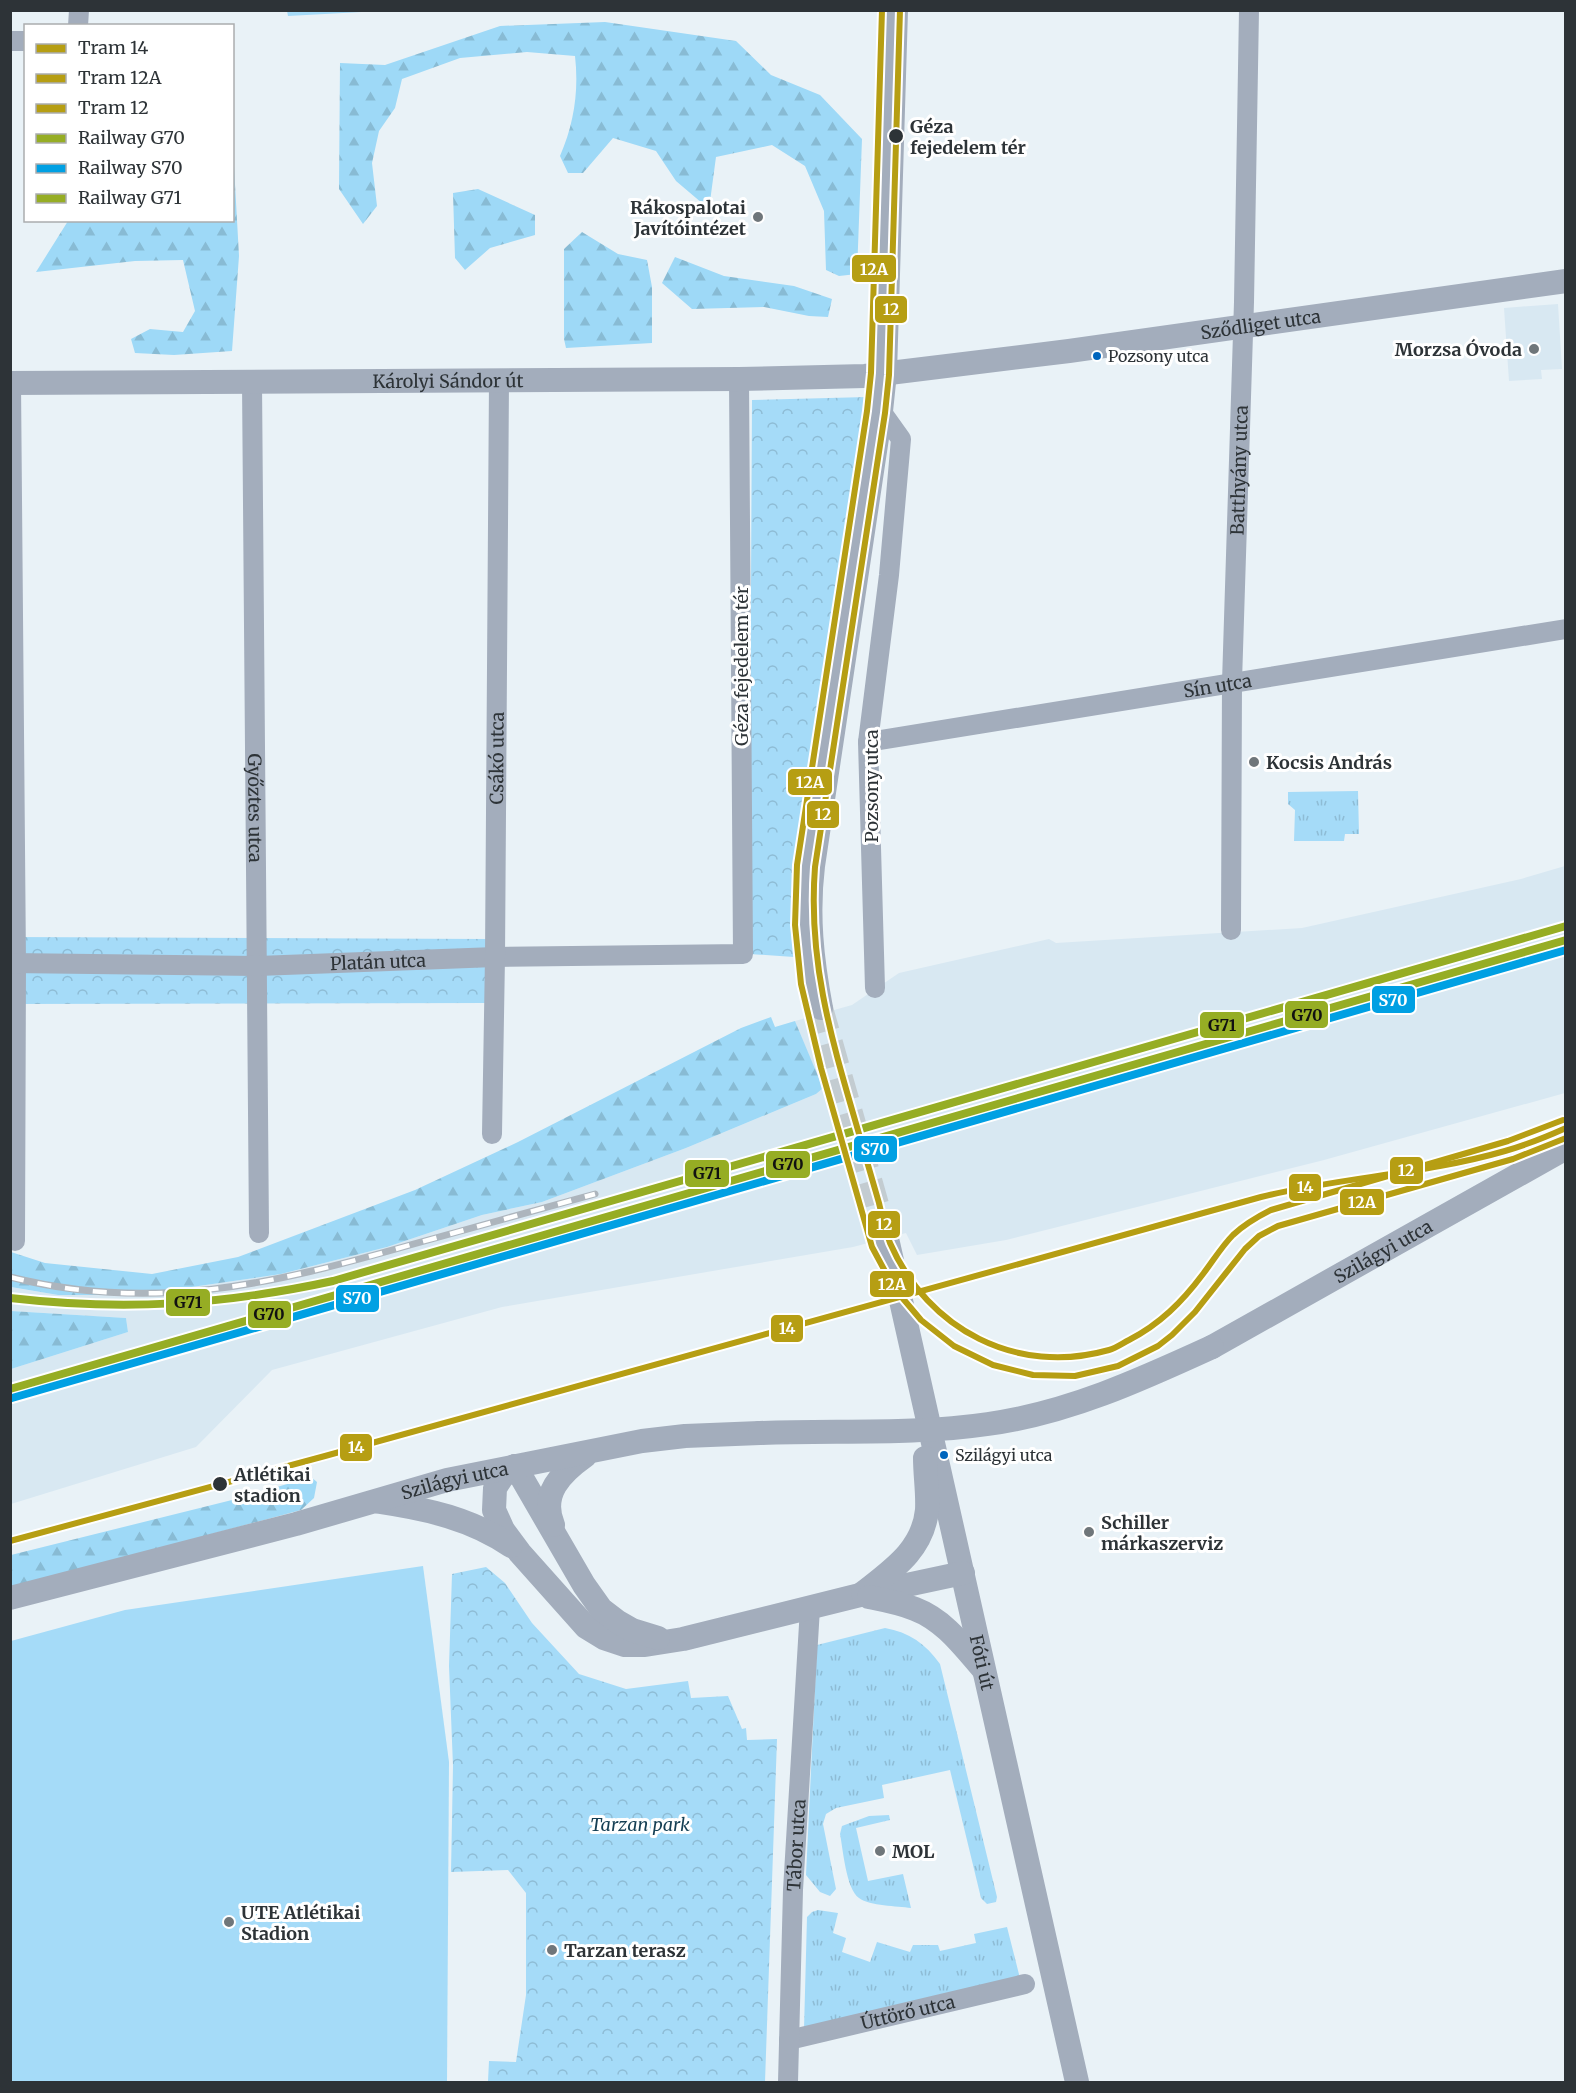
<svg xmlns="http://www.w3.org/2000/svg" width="1576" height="2093" font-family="Merriweather,serif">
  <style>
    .built { fill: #d8e8f2 }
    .grass { fill: url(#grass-tufts) }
    .forest { fill: url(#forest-firs) }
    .park { fill: url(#park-crowns) }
    .pitch { fill: #a5dbf8 }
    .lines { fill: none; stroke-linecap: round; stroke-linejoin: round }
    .tertiary-tunnel { stroke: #c3ccd1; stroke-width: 24; stroke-dasharray: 24 12; stroke-linecap: butt }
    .minor { stroke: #a3adbc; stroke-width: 20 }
    .tertiary { stroke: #a3adbc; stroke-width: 24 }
    .rail-casing { stroke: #adb5bd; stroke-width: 7 }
    .rail { stroke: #fff; stroke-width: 4.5; stroke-dasharray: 14; stroke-linecap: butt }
    .tertiary-bridge { stroke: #a3adbc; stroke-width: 24 }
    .rail-1-casing { stroke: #fff; stroke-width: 12 }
    .rail-2-casing { stroke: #fff; stroke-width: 12 }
    .rail-3-casing { stroke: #fff; stroke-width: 12 }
    .rail-1 { stroke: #96ad24; stroke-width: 8 }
    .rail-2 { stroke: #00a0e3; stroke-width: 8 }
    .rail-3 { stroke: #96ad24; stroke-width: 8 }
    .tram-1-casing { stroke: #fff; stroke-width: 10 }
    .tram-2-casing { stroke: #fff; stroke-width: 10 }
    .tram-3-casing { stroke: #fff; stroke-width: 10 }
    .tram-1 { stroke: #b69e13; stroke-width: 6 }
    .tram-2 { stroke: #b69e13; stroke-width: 6 }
    .tram-3 { stroke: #b69e13; stroke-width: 6 }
    .stop-dot { fill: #2d3337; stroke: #fff; stroke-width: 2 }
    .poi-dot { fill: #6f767a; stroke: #fff; stroke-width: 2 }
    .bus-dot { fill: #0065bd; stroke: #fff; stroke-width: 2 }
    .labels { text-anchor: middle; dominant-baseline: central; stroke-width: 6; stroke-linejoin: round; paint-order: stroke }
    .bus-label { font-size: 16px; fill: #2d3337; stroke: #fff; text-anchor: start }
    .stop-label { font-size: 18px; font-weight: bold; fill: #2d3337; stroke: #fff; text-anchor: start }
    .poi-label { font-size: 18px; font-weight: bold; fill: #2d3337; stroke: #fff; text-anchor: start }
    .street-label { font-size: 18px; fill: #2d3337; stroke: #fff }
    .park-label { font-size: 18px; font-style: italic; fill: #153f54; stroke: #fff }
    .line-badge { stroke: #fff; stroke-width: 2 }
    .badge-label { font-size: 16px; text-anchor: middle; font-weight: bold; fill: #fff }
    .pale-badge-label { font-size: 16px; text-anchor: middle; font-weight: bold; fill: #111 }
  </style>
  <defs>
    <pattern id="grass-tufts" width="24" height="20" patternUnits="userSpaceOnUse" patternTransform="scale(1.5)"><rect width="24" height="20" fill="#a5dbf8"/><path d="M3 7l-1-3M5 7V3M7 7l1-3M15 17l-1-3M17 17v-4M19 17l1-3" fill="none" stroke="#8ebcd5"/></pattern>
    <pattern id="forest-firs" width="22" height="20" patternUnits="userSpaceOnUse" patternTransform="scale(1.5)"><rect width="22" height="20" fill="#9ed9f7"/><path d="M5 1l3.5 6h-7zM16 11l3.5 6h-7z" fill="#88bbd4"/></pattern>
    <pattern id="park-crowns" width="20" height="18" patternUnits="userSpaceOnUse" patternTransform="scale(1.5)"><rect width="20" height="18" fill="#a5dbf8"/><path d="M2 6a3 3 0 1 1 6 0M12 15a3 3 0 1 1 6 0" fill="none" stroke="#8ebcd5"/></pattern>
  </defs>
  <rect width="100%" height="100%" fill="#e9f2f7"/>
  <path class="built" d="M1558,304L1562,369L1541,370L1542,379L1509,381L1504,308Z
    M1565,866V1093L1324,1160L1006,1240L917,1255L906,1233L853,1247L502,1307L272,1370L196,1447L11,1504V1369L128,1332L126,1318L11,1311L10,1287L58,1295L171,1290L281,1274L387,1247L482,1215L542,1202L686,1148L816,1094L822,1087L795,1021L852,1005L899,973L1049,939L1056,943L1302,928L1521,879Z"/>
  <path class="grass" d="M287,11V10L380,11L288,16Z
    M1358,791L1359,834H1345L1344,841H1294L1295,810L1288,804V792Z
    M885,1628C909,1632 926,1644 940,1664L997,1897L996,1902L987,1904L981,1898L950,1770L882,1785L884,1798L836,1808L826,1814L823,1824L836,1889L830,1896L820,1892L806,1875L817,1645Z
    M889,1815L890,1820L856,1828L868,1881L903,1874L911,1908C897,1906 870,1906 859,1898C846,1889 843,1849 840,1834L842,1826L869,1816Z
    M818,1910L838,1913L833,1933L846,1938L842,1952L870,1962L877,1942L910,1952L913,1945H938L940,1951L976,1943L974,1934L1007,1927L1024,1994L804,2029L807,1917L812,1912Z"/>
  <path class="forest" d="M605,22L736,41L771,75L820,95L862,139L857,274L839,276L826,270L824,211L805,166L772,145L716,157L709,209L676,181L656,151L613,138L583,173H568L560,156C574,124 579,91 575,56L527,52L460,58L402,79L395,108L379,131L372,163L377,206L363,224L339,189L340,63L385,65L500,26Z
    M233,148L239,256L232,351L174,355L135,353L131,339L150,329L183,332L195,311L183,260L135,261L36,272L68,221L232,220Z
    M478,189L535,215V235L490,248L465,270L455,258L453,193Z
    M582,232L618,254L647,260L652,287V343L566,348L564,339V249Z
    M675,257L724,276L794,286L832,299L828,317L809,316L764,307L692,309L662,283Z
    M771,1017L775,1027L795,1021L823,1088L816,1094L686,1148L542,1202L482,1215L387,1247L281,1274L171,1290H144L101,1295H58L11,1287V1252L45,1263L152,1274L238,1257L415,1190L518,1142L741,1028Z
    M11,1311L126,1318L128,1332L11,1369Z
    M311,1477L317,1482L314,1498L301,1510L11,1588V1555L236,1499Z"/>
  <path class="park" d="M867,397L870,432L799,857L793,933L794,957L749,954L752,400Z
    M11,937L488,939L487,1003L11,1004Z
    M486,1567L505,1583L532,1623L579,1674L626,1689L688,1681L691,1698L728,1696L742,1729L746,1728L747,1740L777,1739L765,2082H448L488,2081L489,2061L516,2062L526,1995V1893L508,1870L451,1872L453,1766L449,1666L452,1574Z"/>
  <path class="pitch" d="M423,1566L449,1762L447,2082H11V1641L125,1610Z"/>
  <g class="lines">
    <path class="tertiary-tunnel" d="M821,1008L888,1243"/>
    <g class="minor">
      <path d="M78,26L79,10"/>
      <path d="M10,41H26"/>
      <path id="s1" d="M252,382L259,1233"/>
      <path d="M11,383L16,964L15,1241"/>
      <path id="s2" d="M868,742L1566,629"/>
      <path id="s3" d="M1231,930L1232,682L1244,302L1249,10"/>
      <path id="s4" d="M10,963L258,966L495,957L743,954L739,379"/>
      <path d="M875,988L868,742L889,575L901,439L881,411"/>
      <path id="s5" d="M492,1134L495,957L499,380"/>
      <path id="s6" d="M789,2040L1025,1984"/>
      <path id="s7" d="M788,2082L793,1890L810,1608"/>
    </g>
    <g class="tertiary">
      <path id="s8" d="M10,383L739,379L865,376L1069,351L1566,281"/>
      <path d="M821,1008C812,960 807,915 813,866L881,411L885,373L896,10"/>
      <path id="s9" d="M888,1243L1077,2082"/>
      <path id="s10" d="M1212,1347L1566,1148"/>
      <path d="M515,1466L502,1477L495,1488L494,1510L503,1530L520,1553L586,1627L604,1638L625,1645H645L683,1639L860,1595L963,1573"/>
      <path d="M515,1466L584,1585L601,1609L618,1622L632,1630L658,1638"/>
      <path d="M380,1502C427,1509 472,1519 511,1546"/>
      <path d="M553,1525C540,1494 561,1473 585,1456"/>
      <path d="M863,1593C892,1570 923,1550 927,1510C928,1493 925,1475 925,1458"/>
      <path d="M869,1597C884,1600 900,1603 915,1609C944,1620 963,1646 983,1669"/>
      <path id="s11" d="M10,1598L296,1524L447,1480L642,1441L685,1436L760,1433"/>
    </g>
    <defs>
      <path id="rail" d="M10,1277C153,1313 273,1284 410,1245C472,1228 533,1211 595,1194"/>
    </defs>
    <use href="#rail" class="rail-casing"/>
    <use href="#rail" class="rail"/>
    <path class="tertiary-bridge" d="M760,1433C836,1430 913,1435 988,1424C1068,1413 1140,1380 1212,1347"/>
    <defs>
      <path id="rail-1" d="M10,1389L1566,940"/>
      <path id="rail-2" d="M12,1398L1566,950"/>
      <path id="rail-3" d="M10,1298C123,1311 222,1305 333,1281L1566,926"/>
    </defs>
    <use href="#rail-1" class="rail-1-casing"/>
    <use href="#rail-2" class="rail-2-casing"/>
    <use href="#rail-3" class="rail-3-casing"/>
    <use href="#rail-1" class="rail-1"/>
    <use href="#rail-2" class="rail-2"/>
    <use href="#rail-3" class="rail-3"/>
    <defs>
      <path id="tram-1" d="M10,1541L325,1456L1261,1197C1341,1177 1426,1174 1505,1151C1526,1145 1546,1137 1566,1128"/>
      <path id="tram-2" d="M882,10L871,373L867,411L797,865L795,925L801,984L821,1068L872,1247L894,1288L921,1320L954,1346L993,1365L1033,1375L1075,1376L1118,1366L1158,1346L1172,1335L1195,1312L1245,1249L1259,1236L1278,1226L1513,1159L1566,1138"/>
      <path id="tram-3" d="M900,10L889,375L885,413L815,867C808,958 830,1034 855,1120C863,1148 871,1176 879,1203C882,1216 885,1230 890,1243C928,1330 1017,1376 1109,1350C1116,1348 1123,1343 1129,1340C1160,1324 1182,1302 1203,1274C1213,1261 1222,1246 1233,1235C1245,1224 1257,1217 1271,1210L1508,1141L1563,1120"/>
    </defs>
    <use href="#tram-1" class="tram-1-casing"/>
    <use href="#tram-2" class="tram-2-casing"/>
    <use href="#tram-3" class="tram-3-casing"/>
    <use href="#tram-1" class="tram-1"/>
    <use href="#tram-2" class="tram-2"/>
    <use href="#tram-3" class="tram-3"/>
  </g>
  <g class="stop-dot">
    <circle cx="896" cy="136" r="8"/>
    <circle cx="220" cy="1484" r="8"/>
  </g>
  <g class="poi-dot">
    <circle cx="758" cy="217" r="6"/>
    <circle cx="1534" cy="349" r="6"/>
    <circle cx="1254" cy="762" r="6"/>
    <circle cx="1089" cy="1532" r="6"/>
    <circle cx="880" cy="1851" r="6"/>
    <circle cx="229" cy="1922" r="6"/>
    <circle cx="552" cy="1950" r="6"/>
  </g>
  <g class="bus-dot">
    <circle cx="1097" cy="356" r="5"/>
    <circle cx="944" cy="1455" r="5"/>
  </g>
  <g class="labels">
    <g class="bus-label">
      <text x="1108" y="356">Pozsony utca</text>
      <text x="955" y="1455">Szilágyi utca</text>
    </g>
    <g class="stop-label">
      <text x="910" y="126">Géza<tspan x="910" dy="21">fejedelem tér</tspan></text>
      <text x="234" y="1474">Atlétikai<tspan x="234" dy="21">stadion</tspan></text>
    </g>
    <g class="poi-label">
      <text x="746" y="207" text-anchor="end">Rákospalotai<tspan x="746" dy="21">Javítóintézet</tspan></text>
      <text x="1522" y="349" text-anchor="end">Morzsa Óvoda</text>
      <text x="1266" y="762">Kocsis András</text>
      <text x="1101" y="1522">Schiller<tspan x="1101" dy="21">márkaszerviz</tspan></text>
      <text x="892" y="1851">MOL</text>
      <text x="241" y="1912">UTE Atlétikai<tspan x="241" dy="21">Stadion</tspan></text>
      <text x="564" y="1950">Tarzan terasz</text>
    </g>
    <g class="street-label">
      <text stroke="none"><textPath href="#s8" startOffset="1254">Sződliget utca</textPath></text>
      <text stroke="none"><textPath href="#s8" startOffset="438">Károlyi Sándor út</textPath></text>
      <text stroke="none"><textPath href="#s3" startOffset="460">Batthyány utca</textPath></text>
      <text transform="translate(741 666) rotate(-90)">Géza fejedelem tér</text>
      <text stroke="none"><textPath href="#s2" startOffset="354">Sín utca</textPath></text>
      <text stroke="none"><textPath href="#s5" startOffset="376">Csákó utca</textPath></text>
      <text transform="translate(871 786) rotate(-90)">Pozsony utca</text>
      <text stroke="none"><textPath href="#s1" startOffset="426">Győztes utca</textPath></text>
      <text stroke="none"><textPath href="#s4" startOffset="368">Platán utca</textPath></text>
      <text stroke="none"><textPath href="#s10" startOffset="196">Szilágyi utca</textPath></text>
      <text stroke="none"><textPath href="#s11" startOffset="460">Szilágyi utca</textPath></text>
      <text stroke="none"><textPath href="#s9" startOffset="430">Fóti út</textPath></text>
      <text stroke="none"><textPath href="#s7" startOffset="237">Tábor utca</textPath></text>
      <text stroke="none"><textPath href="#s6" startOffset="122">Úttörő utca</textPath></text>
    </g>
    <g class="park-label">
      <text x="640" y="1824">Tarzan park</text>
    </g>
  </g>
  <g class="line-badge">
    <rect x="851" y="254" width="46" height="29" rx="6" fill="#b69e13"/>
    <rect x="874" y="295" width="34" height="29" rx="6" fill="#b69e13"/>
    <rect x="787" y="768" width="46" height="28" rx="6" fill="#b69e13"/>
    <rect x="806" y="800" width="34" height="29" rx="6" fill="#b69e13"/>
    <rect x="1371" y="985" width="45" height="29" rx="6" fill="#00a0e3"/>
    <rect x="1284" y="1000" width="45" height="29" rx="6" fill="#96ad24"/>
    <rect x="1199" y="1011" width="46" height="28" rx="6" fill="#96ad24"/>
    <rect x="853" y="1135" width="45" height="28" rx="6" fill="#00a0e3"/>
    <rect x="765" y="1150" width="46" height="29" rx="6" fill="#96ad24"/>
    <rect x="1389" y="1156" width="35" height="29" rx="6" fill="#b69e13"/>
    <rect x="684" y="1159" width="46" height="29" rx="6" fill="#96ad24"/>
    <rect x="1288" y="1173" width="34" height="29" rx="6" fill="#b69e13"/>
    <rect x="1339" y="1188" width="46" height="28" rx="6" fill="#b69e13"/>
    <rect x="867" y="1210" width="34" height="29" rx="6" fill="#b69e13"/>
    <rect x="869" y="1270" width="46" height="28" rx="6" fill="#b69e13"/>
    <rect x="335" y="1284" width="45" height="29" rx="6" fill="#00a0e3"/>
    <rect x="165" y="1288" width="46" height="29" rx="6" fill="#96ad24"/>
    <rect x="247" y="1300" width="45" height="29" rx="6" fill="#96ad24"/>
    <rect x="770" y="1314" width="34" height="29" rx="6" fill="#b69e13"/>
    <rect x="339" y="1433" width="34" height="29" rx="6" fill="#b69e13"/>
  </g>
  <g class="badge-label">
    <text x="874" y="275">12A</text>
    <text x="891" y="315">12</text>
    <text x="810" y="788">12A</text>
    <text x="823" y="820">12</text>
    <text x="1393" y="1006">S70</text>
    <text x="875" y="1155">S70</text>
    <text x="1406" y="1176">12</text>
    <text x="1305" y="1193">14</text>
    <text x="1362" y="1208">12A</text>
    <text x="884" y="1230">12</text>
    <text x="892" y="1290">12A</text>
    <text x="357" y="1304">S70</text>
    <text x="787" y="1334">14</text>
    <text x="356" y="1453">14</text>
  </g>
  <g class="pale-badge-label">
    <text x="1307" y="1021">G70</text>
    <text x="1222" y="1031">G71</text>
    <text x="788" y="1170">G70</text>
    <text x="707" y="1179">G71</text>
    <text x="188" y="1308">G71</text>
    <text x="269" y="1320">G70</text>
  </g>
  <rect width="1576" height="2093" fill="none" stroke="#2d3337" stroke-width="24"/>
  <rect x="24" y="24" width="210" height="198" fill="#ffffff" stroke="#abadaf" stroke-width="1.5"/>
  <rect x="36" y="44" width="30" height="9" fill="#b69e13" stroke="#abadaf" stroke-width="1.5"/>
  <text x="78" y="54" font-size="18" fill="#2d3337">Tram 14</text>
  <rect x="36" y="74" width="30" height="9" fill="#b69e13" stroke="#abadaf" stroke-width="1.5"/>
  <text x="78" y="84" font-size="18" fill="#2d3337">Tram 12A</text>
  <rect x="36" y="104" width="30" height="9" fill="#b69e13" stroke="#abadaf" stroke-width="1.5"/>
  <text x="78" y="114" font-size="18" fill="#2d3337">Tram 12</text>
  <rect x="36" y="134" width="30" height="9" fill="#96ad24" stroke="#abadaf" stroke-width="1.5"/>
  <text x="78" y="144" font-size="18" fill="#2d3337">Railway G70</text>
  <rect x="36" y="164" width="30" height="9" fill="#00a0e3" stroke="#abadaf" stroke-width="1.5"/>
  <text x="78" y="174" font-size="18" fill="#2d3337">Railway S70</text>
  <rect x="36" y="194" width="30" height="9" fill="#96ad24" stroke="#abadaf" stroke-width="1.5"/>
  <text x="78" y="204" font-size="18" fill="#2d3337">Railway G71</text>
</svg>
